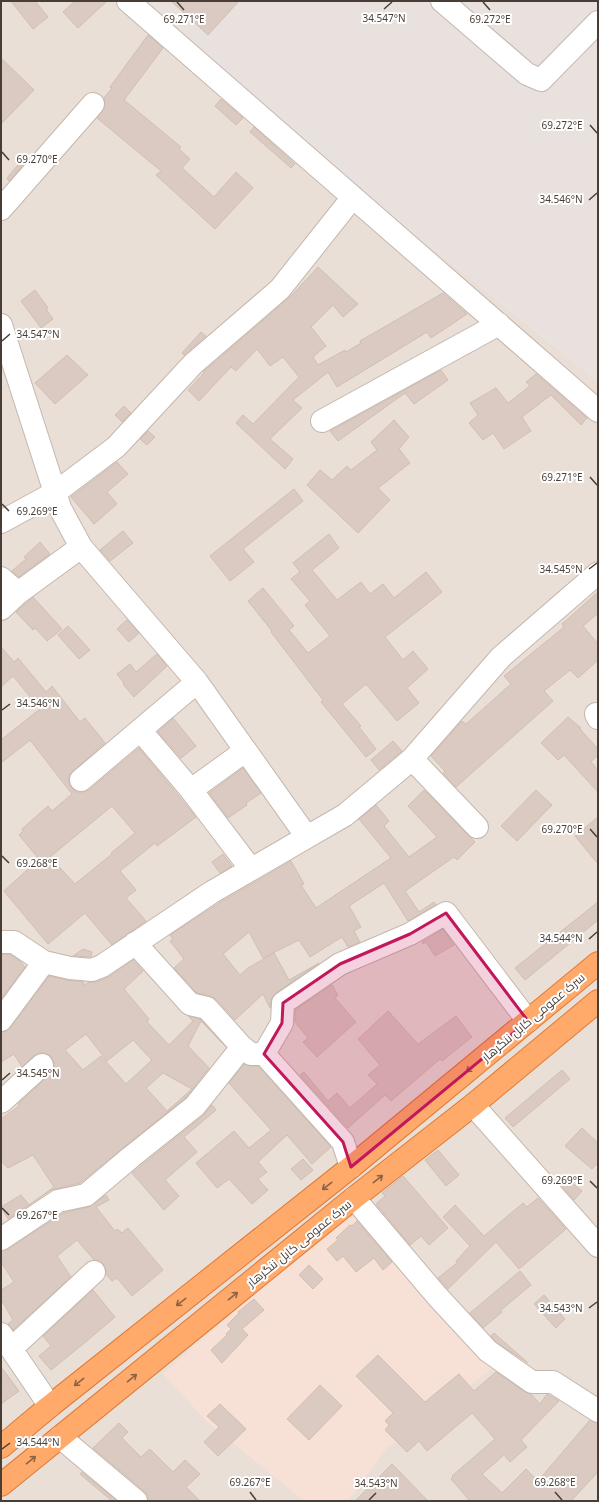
<svg xmlns="http://www.w3.org/2000/svg" width="599" height="1502" font-family="'Noto Sans',Cairo,sans-serif">
  <style>
    .residential { fill: #e9dfd7 }
    .commercial { fill: #f7e0d5 }
    .industrial { fill: #e8e1de }
    .building { fill: #dacac1; stroke: #d2beb1; fill-rule: evenodd }
    .lines { fill: none; stroke-linecap: round; stroke-linejoin: round }
    .minor-casing { stroke: #c4b7ae; stroke-width: 24 }
    .highway-casing { stroke: #e17a37; stroke-width: 24 }
    .minor { stroke: #fff; stroke-width: 22 }
    .highway { stroke: #ffaa6a; stroke-width: 22 }
    .oneway { stroke: #896449 }
    .marked { fill: #c2185b; fill-opacity: 0.2; stroke: #c2185b; stroke-width: 3; stroke-linejoin: round }
    .ticks { fill: none; stroke: #493e37; stroke-width: 1.5 }
    .labels { text-anchor: middle; dominant-baseline: central; stroke-width: 4; stroke-linejoin: round; paint-order: stroke }
    .street-label { font-size: 12px; fill: #493e37; stroke: #fff }
    .ticks-label { font-size: 10px; text-anchor: middle; fill: #493e37; stroke: #fff; stroke-width: 4; stroke-linejoin: round; paint-order: stroke }
  </style>
  <rect width="100%" height="100%" fill="#f5efe9"/>
  <path class="residential" d="M1,1H125L598,381V1501H1Z"/>
  <path class="commercial" d="M351,1207L497,1365L386,1449L348,1501H304L207,1422L163,1374Z"/>
  <path class="industrial" d="M125,1H598V381Z"/>
  <path class="building" d="M11,1H35L48,17L33,29Z
    M75,1H107L78,28L63,12Z
    M171,1H239L208,35Z
    M148,35L163,48L124,100L181,147L179,149L190,159L182,168L214,197L236,172L253,188L215,229L156,175L161,171L97,118L105,107L104,98L112,88L110,87Z
    M1,58L34,90L1,124Z
    M221,99L243,118L236,125L215,106Z
    M254,127L295,164L291,168L250,132Z
    M23,159L26,162L9,181L7,178Z
    M318,267L358,304L343,317L333,305L311,327L326,346L313,357L318,365L345,350L346,352L361,343L360,341L443,293L467,314L431,338L427,332L337,387L328,372L293,400L302,408L270,439L293,459L285,469L236,423L243,415L253,424L299,377L283,357L270,366L257,349L236,371L231,367L199,401L188,390L204,373L203,372L291,296Z
    M35,290L48,308L46,309L53,319L41,328L21,301Z
    M201,332L206,336L184,355L182,353Z
    M67,355L88,375L55,404L35,383Z
    M441,370L448,380L414,404L405,393L338,441L330,431Z
    M536,374L587,418L581,425L551,395L522,417L531,431L504,449L493,433L483,440L469,423L478,415L470,403L496,388L508,403L530,386L526,382Z
    M124,406L131,413L122,422L115,415Z
    M394,420L409,437L399,449L410,463L378,488L390,500L358,533L307,485L320,470L332,480L347,466L351,470L377,450L371,442Z
    M148,431L155,437L147,445L140,439Z
    M117,462L128,474L107,492L117,504L94,524L71,497Z
    M294,489L303,501L243,549L254,562L230,581L210,556Z
    M123,531L133,543L110,561L100,550Z
    M329,534L339,548L312,570L337,600L361,582L370,594L383,584L394,598L426,572L442,592L385,637L403,660L413,651L428,669L407,688L419,703L397,721L366,684L342,704L361,726L359,727L376,749L366,757L321,702L323,700L271,632L272,631L248,601L263,588L294,626L289,630L308,653L330,636L305,605L310,601L291,579L300,572L293,563Z
    M40,542L50,554L19,577L12,571L26,559L24,557Z
    M598,592V613L583,626L598,644V660L578,678L570,670L544,691L553,701L456,787L443,773L445,771L431,756L461,722L462,721L466,724L511,684L504,676L564,627L562,624Z
    M33,597L62,629L47,641L35,628L33,630L16,612Z
    M127,620L139,633L129,642L117,629Z
    M68,626L90,650L79,659L58,635Z
    M1,647L14,662L18,658L46,692L52,686L80,722L85,718L105,743L73,771L69,775V782L72,788L76,792H83L89,790L139,748L196,817L157,846L155,843L120,871L136,890L126,898L146,921L112,945L85,913L48,944L4,891L39,859L19,835L23,831L22,829L48,806L52,811L72,794L30,740L1,763V740L40,709L13,676L1,687ZM112,806L135,833L111,853L112,854L75,884L50,857Z
    M157,654L167,666L134,697L123,684L124,683L117,674L130,664L136,672Z
    M568,717L581,728L580,729L598,749V755L591,762L598,770V792L564,755L558,760L541,743Z
    M173,718L196,746L181,758L158,732Z
    M393,741L402,751L379,770L371,760Z
    M243,768L261,793L246,803L247,805L228,818L209,793Z
    M424,790L475,842L457,860L454,857L405,891L419,912L434,902L436,905L408,921L384,883L349,906L361,927L354,931L360,942L348,947L342,937L310,957L299,940L263,958L249,932L223,954L240,975L248,968L274,953L289,980L319,963L276,993L272,997L270,1008L263,994L235,1020L216,999L210,996L197,993L174,968L184,959L170,941L173,939L170,935L219,903L291,861L304,884L301,885L316,908L391,858L359,819L376,805L389,821L384,826L409,857L437,837L408,806Z
    M536,790L552,805L517,841L501,826Z
    M598,817V864L575,836Z
    M223,854L232,866L220,873L212,862Z
    M598,902V920L525,980L515,968Z
    M443,929L454,945L435,956L426,942L423,944L422,942Z
    M83,949L92,952L91,957L73,956Z
    M1,954H10L20,961L25,967L1,999Z
    M133,960L143,971L124,989L149,1019L147,1022L169,1045L193,1021L188,1016L200,1019L226,1047L201,1021L188,1046L209,1068L186,1097L80,1183L51,1190L8,1219L1,1207L21,1195L29,1205L54,1187L33,1155L8,1168L1,1161V1119L19,1106L18,1104L50,1074L54,1069V1063L51,1056L45,1053H40L34,1056L22,1067L14,1054L1,1062V1032L6,1031L11,1027L49,976L67,980L84,982L83,986L89,982H96L107,978ZM86,1034L107,1061L133,1040L152,1060L126,1084L101,1056L83,1070L65,1050ZM163,1073L192,1089L167,1111L146,1088Z
    M332,985L338,995L335,998L356,1022L317,1057L303,1042L308,1038L295,1022V1010Z
    M388,1011L418,1044L456,1016L472,1037L442,1061L440,1059L391,1101L385,1095L348,1128L300,1075L304,1072L328,1101L337,1093L350,1108L377,1084L368,1075L380,1065L358,1039Z
    M244,1064L251,1066H258L331,1147L312,1164L287,1135L258,1162L267,1172L258,1179L268,1190L252,1204L229,1179L217,1188L196,1163L234,1131L249,1148L271,1130L229,1083Z
    M562,1070L570,1079L513,1127L505,1118Z
    M212,1105L216,1110L184,1137L197,1152L165,1180L179,1196L164,1210L132,1173L203,1116Z
    M582,1128L598,1143V1163L592,1169L565,1146Z
    M438,1150L459,1175L446,1186L425,1160Z
    M303,1159L313,1170L301,1180L291,1169Z
    M403,1176L448,1228L429,1245L421,1236L410,1245L376,1204L385,1196L382,1193Z
    M568,1179L582,1191L574,1200L562,1186Z
    M106,1195L109,1200L96,1207L115,1231L117,1229L122,1233L128,1228L163,1270L132,1296L117,1278L112,1281L106,1274V1269L103,1264L98,1260H94L77,1240L57,1256L71,1277L13,1330L8,1324L13,1320L1,1299V1290L14,1282L1,1262V1251L8,1249L63,1213L89,1207Z
    M538,1198L566,1229L519,1269L496,1242L448,1289L438,1278L458,1262L456,1261L470,1246L443,1217L455,1205L484,1236L523,1203L527,1207Z
    M357,1221L392,1262L383,1270L374,1258L356,1272L343,1256L337,1261L327,1249L338,1240L336,1238L350,1225L352,1226Z
    M309,1265L323,1279L313,1289L299,1275Z
    M520,1271L531,1285L501,1310L502,1312L483,1328L470,1313Z
    M93,1290L115,1317L82,1345L51,1370L39,1356L51,1346L43,1336Z
    M544,1295L565,1319L556,1328L534,1304Z
    M254,1299L264,1310L242,1329L248,1335L222,1363L211,1350L227,1335L226,1334L231,1329L227,1325L239,1313L238,1312Z
    M494,1333L518,1354L528,1363L496,1342L491,1336Z
    M378,1355L425,1402L459,1374L474,1391L496,1372L525,1392L531,1394L540,1404L547,1394L559,1401L521,1440L527,1447L510,1462L504,1455L482,1474L502,1493L526,1469L538,1481L590,1420L598,1423V1472L571,1501H470L451,1479L453,1477L452,1476L495,1439L472,1413L427,1451L419,1441L407,1452L385,1430L389,1425L385,1421L393,1413L356,1376Z
    M1,1367L19,1391L1,1404Z
    M320,1385L342,1406L309,1440L287,1419Z
    M220,1404L246,1429L218,1456L204,1442L219,1427L207,1416Z
    M119,1423L128,1432L122,1438L141,1457L150,1449L173,1472L185,1460L200,1474L186,1487L200,1501H148V1496L144,1491L93,1448Z
    M392,1464L428,1501H355Z
    M82,1472L117,1501H112L80,1474Z"/>
  <g class="lines">
    <defs>
      <path id="minor" d="M128,1L598,411
        M442,1L527,74L541,80L598,22
        M1,209L93,104
        M1,325L60,508L81,547L197,682L307,837
        M322,421L499,324
        M1,522L56,492L116,447L193,364L280,289L353,197
        M1,578L18,593
        M1,609L18,593L81,547
        M596,714L598,718
        M140,730L191,790L251,869
        M412,759L477,827
        M81,780L197,682
        M191,790L245,751
        M1,942H14L44,962L70,968L92,970L102,966L212,892L345,815L412,759L501,657L598,573
        M135,943L190,1004L207,1008L242,1047L251,1054H264L343,1142L351,1167
        M1,1020L44,962
        M264,1054L282,1023L283,1003L340,964L410,934L446,913L528,1021
        M1,1102L42,1065
        M473,1105L598,1246
        M354,1198L437,1296L488,1351L532,1382H553L598,1411
        M1,1239L58,1201L86,1195L131,1157L195,1106L242,1047
        M1,1334L50,1406
        M11,1349L94,1272
        M60,1437L136,1501"/>
      <path id="highway" d="M1,1447L50,1406L351,1167L598,963
        M1,1485L354,1198L473,1105L598,1001"/>
    </defs>
    <use href="#minor" class="minor-casing"/>
    <use href="#highway" class="highway-casing"/>
    <use href="#minor" class="minor"/>
    <use href="#highway" class="highway"/>
  </g>
  <defs><path id="oneway-shaft" d="M-6 0H5M1.5-3L5.5 0L1.5 3" fill="none" stroke-width="1.6" stroke-linecap="round" stroke-linejoin="round"/></defs>
  <g class="oneway">
    <use href="#oneway-shaft" transform="translate(471 1068) rotate(140)"/>
    <use href="#oneway-shaft" transform="translate(378 1179) rotate(-38)"/>
    <use href="#oneway-shaft" transform="translate(327 1186) rotate(142)"/>
    <use href="#oneway-shaft" transform="translate(233 1296) rotate(-39)"/>
    <use href="#oneway-shaft" transform="translate(181 1302) rotate(142)"/>
    <use href="#oneway-shaft" transform="translate(132 1378) rotate(-39)"/>
    <use href="#oneway-shaft" transform="translate(79 1382) rotate(142)"/>
    <use href="#oneway-shaft" transform="translate(31 1460) rotate(-39)"/>
  </g>
  <path class="marked" d="M446,913L528,1021L351,1167L343,1142L264,1054L282,1023L283,1003L340,964L410,934Z"/>
  <path class="ticks" d="M177,2L184,10M483,2L490,10M384,9L392,2M590,125L597,133M2,152L9,160M589,200L597,193M2,341L10,334M590,477L597,485M2,504L9,511M589,569L597,563M2,710L10,704M590,829L597,837M2,856L9,863M589,939L597,932M2,1080L10,1073M590,1181L597,1188M2,1208L9,1215M589,1308L597,1302M2,1449L10,1443M250,1492L256,1500M555,1492L562,1500M369,1500L376,1493"/>
  <g class="labels">
    <g class="street-label">
      <text transform="translate(533 1017) rotate(-40)">سرک عمومی کابل ننگرهار</text>
      <text transform="translate(299 1243) rotate(-39)">سرک عمومی کابل ننگرهار</text>
    </g>
  </g>
  <g class="ticks-label">
    <text x="384" y="22">34.547°N</text>
    <text x="184" y="23">69.271°E</text>
    <text x="490" y="23">69.272°E</text>
    <text x="562" y="129">69.272°E</text>
    <text x="37" y="163">69.270°E</text>
    <text x="561" y="203">34.546°N</text>
    <text x="38" y="338">34.547°N</text>
    <text x="562" y="481">69.271°E</text>
    <text x="37" y="515">69.269°E</text>
    <text x="561" y="573">34.545°N</text>
    <text x="38" y="707">34.546°N</text>
    <text x="562" y="833">69.270°E</text>
    <text x="37" y="867">69.268°E</text>
    <text x="561" y="942">34.544°N</text>
    <text x="38" y="1077">34.545°N</text>
    <text x="562" y="1184">69.269°E</text>
    <text x="37" y="1219">69.267°E</text>
    <text x="561" y="1312">34.543°N</text>
    <text x="38" y="1446">34.544°N</text>
    <text x="250" y="1486">69.267°E</text>
    <text x="555" y="1486">69.268°E</text>
    <text x="376" y="1487">34.543°N</text>
  </g>
  <rect width="599" height="1502" fill="none" stroke="#493e37" stroke-width="4"/>
</svg>
